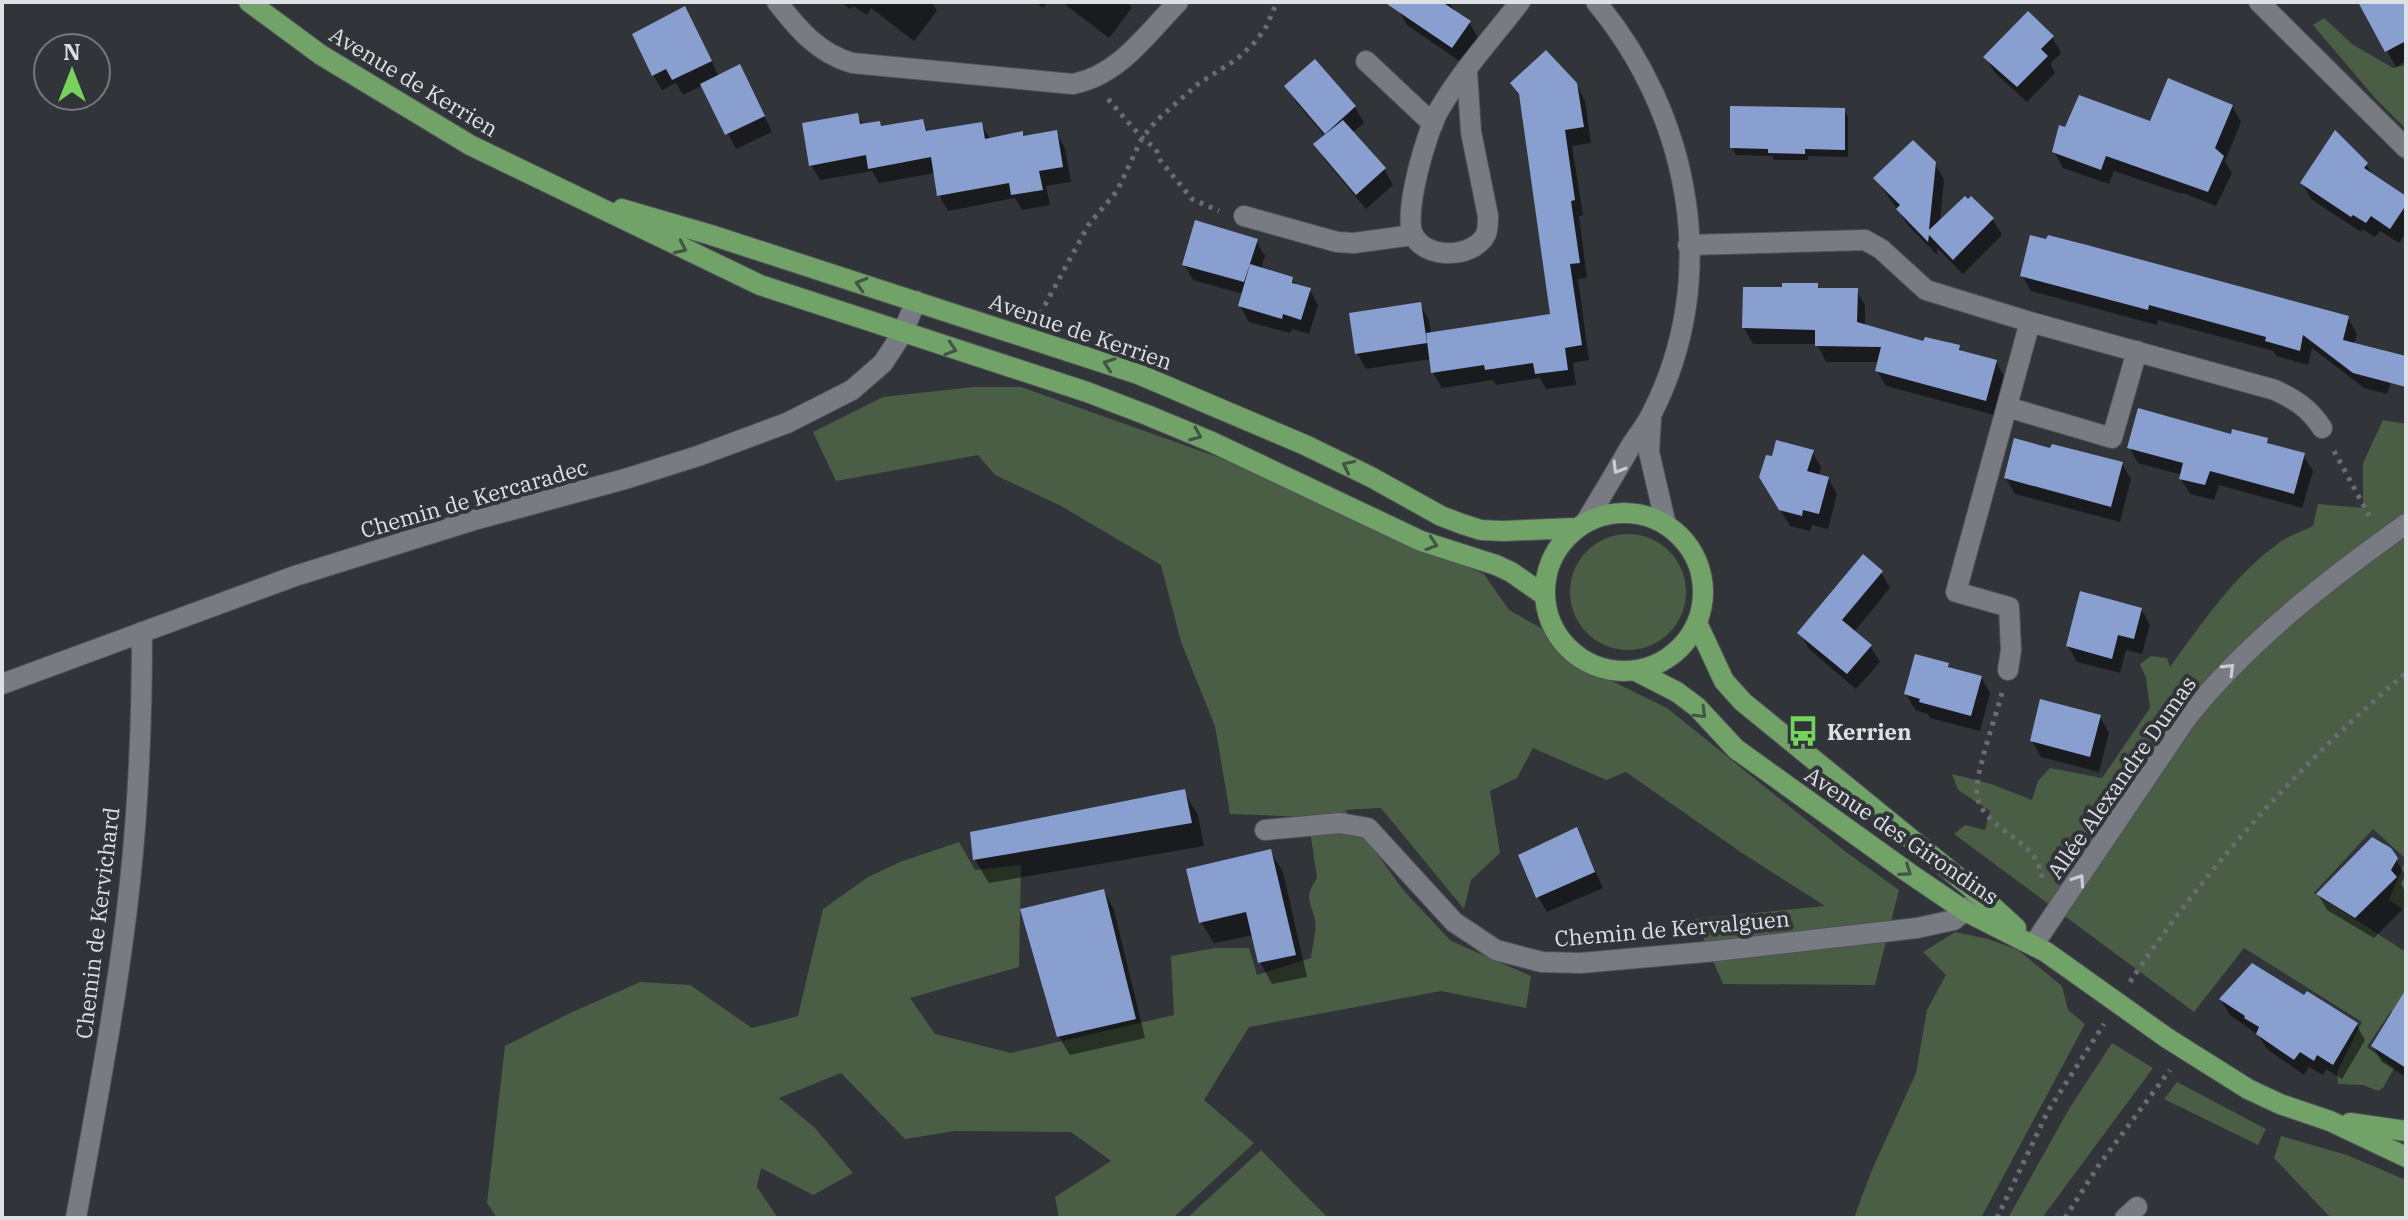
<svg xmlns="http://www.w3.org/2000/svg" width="2408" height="1220" font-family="'IBM Plex Serif',serif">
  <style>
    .green { fill: #4a5d45 }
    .shadow { fill: #0007 }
    .building { fill: #889fcf }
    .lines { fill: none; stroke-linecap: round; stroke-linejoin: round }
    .minor-casing { stroke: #505257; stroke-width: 22 }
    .major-casing { stroke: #505257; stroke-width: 22 }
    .path { stroke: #696c71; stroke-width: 5; stroke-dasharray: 4 6; stroke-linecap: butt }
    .minor { stroke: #787b81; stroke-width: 20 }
    .major { stroke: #71a267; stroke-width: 20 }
    .major-bridge-casing { stroke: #505257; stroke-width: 22; stroke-linecap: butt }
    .major-bridge { stroke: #71a267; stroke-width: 20 }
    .oneway { stroke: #445547 }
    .oneway2 { stroke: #cacccf }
    .labels { text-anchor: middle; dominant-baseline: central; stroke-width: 8; stroke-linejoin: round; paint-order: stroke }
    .street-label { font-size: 22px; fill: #dee0e3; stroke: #313439 }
    .poi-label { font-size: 22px; font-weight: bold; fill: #dee0e3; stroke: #313439; text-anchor: start }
  </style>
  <rect width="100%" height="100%" fill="#313439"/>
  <path class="green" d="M2324,18L2352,44L2393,68L2406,65V129L2375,98L2313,25Z
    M973,387H1021L1226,460L1484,574L1509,610L1541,628L1565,658L1667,708L1846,852L1899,890L1875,985L1723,984L1695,919L1825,906L1742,853L1626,772L1606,780L1533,748L1517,778L1490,791L1500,853L1471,880L1464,909L1381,808L1345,810L1404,891L1451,941L1531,976L1526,1008L1441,991L1249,1027L1204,1100L1254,1143L1173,1218H1059L1055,1197L1111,1161L1071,1132L955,1131L905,1139L841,1073L779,1098L814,1127L853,1173L813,1195L761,1168L757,1187L778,1218H497L487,1203L505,1046L568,1014L640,982L690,985L752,1028L798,1016L823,909L868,877L900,862L959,842L975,870L1021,865L1019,967L910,998L935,1034L1011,1053L1174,1015L1171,956L1215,948H1249L1257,975L1311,958C1312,947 1317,931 1315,920C1310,900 1304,898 1317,878L1308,817L1230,814L1215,726L1181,642L1161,565L1061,506L995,475L978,455L836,481L813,432L883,397Z
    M2383,420L2406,424V911L2389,900L2406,859L2373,829L2314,893L2406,952V1020L2391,1011L2367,1047L2394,1068L2383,1088L2378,1091L2363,1085L2338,1084L2337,1072L2362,1022L2244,948L2194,1012L1954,834L1965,825L1985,830L1990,811L1958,790L1952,774L1991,784L2032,800L2038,781L2050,768L2102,778L2150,708L2146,678L2140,664L2151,656L2167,658L2170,667C2202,623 2235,574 2280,542C2290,535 2303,531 2313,526L2318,504L2363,508V463Z
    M1570 592a58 58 0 1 1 116 0a58 58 0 1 1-116 0Z
    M1955,932L1988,939L2018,950L2062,986L2068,1010L2085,1024L1981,1218H1854L1871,1172L1916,1073L1927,1010L1946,975L1923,952Z
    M2112,1043L2153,1068L2042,1218H2008L2069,1109Z
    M2177,1082L2266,1129L2258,1145L2164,1099Z
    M2281,1136L2347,1155L2406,1180V1218H2331L2274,1158Z
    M1261,1150L1328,1218H1187Z"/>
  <path class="shadow" d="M841,2H932L937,11L914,41L871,8L867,15L853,6L850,9Z
    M1036,2H1048L1043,8Z
    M1062,2H1128L1132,8L1109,38Z
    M1398,2H1449L1457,14L1469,22L1478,38L1461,62L1407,25L1398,9Z
    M2360,2H2405L2406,61L2396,67Z
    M694,24L719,77L748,82L772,132L736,149L703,85L683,95L676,83L662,90L653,75Z
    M2052,37L2061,53L2050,64L2055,73L2027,102L1995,73L1986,58Z
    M1512,84H1576L1585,101L1591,143L1572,146L1583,215L1579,216L1587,278L1578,279L1589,360L1573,363L1576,385L1546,389L1540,378L1496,385L1493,380L1442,388L1433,373L1431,359L1366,369L1357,353L1420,304L1429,320L1431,334L1552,316L1522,100Z
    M1287,86L1355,107L1364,123L1352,133L1384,169L1393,185L1366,209L1325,160L1316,144L1325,136L1296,102Z
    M2232,106L2241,122L2225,161L2232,173L2216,206L2183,193L2182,194L2114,171L2109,184L2063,168L2054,152L2151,124Z
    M1844,110L1848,117V157L1808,156V160H1774L1772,156L1736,155L1732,148Z
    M857,115L864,126L882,128L922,121L929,133L981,124L991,140L1022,134L1024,138L1056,132L1065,148L1071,182L1046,186L1050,205L1022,210L1015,198L948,211L939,195L935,173L879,183L872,171L820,180L811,165Z
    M1934,163L1944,179L1940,223L1971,199L1993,220L2002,235L1963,274L1937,248V255L1908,225L1876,179Z
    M2366,164L2373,176L2406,198V233L2399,243L2380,231L2375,237L2362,229L2361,232L2311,199L2302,183Z
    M1256,241L1265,256L1261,269L1292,278L1297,286L1309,289L1318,305L1309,334L1292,329L1290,333L1249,322L1240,306L1243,294L1193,280L1184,264Z
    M2022,275L2348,318L2357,334L2354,344L2395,368L2387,394L2364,388L2312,348L2308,365L2276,356L2273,351L2158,320L2157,325L2031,291Z
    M1817,285L1820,290H1856L1865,305V327L1924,343L1959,347L1962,353L1996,362L2005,378L1994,415L1886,386L1877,371L1879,362H1826L1817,344H1753L1744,328L1784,289Z
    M2233,436L2266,440L2270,446L2303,455L2313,471L2302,508L2219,485L2214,500L2190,494L2181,479L2182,475L2138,463L2129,447Z
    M1812,452L1821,467L1819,476L1828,478L1837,494L1828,529L1812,525L1810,531L1790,526L1761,477Z
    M2122,464L2131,479L2120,522L2015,494L2006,478Z
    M1881,572L1890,588L1854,632L1870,646L1880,662L1856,689L1809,649L1800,633Z
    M2141,609L2150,625L2142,654L2126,650L2120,673L2077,662L2068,646Z
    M1948,664L1951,670L1981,677L1990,693L1980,731L1930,718L1928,714L1915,710L1906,694Z
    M2100,717L2109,733L2099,772L2041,757L2032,741Z
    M1184,792L1198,815L1204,846L989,883L975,860L972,834Z
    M1576,830L1603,888L1547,912L1538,897Z
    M1270,851L1283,872L1307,977L1272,984L1260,962L1253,935L1214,943L1201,922Z
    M2396,859L2405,875L2401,884L2406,893V906L2374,938L2327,910L2318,894Z
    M1104,891L1114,910L1145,1038L1070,1055L1059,1037L1023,911Z
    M2221,1000L2356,1024L2365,1040L2342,1079L2326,1069L2323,1075L2309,1067L2304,1075L2267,1049L2258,1035L2230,1015Z
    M2406,1026V1077L2382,1062L2373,1046Z"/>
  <path class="building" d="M1384,2H1442L1471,21L1452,48Z
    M2358,2H2406V41L2385,52Z
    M685,6L712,61L672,80L666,69L652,76L632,34Z
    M2028,11L2054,36L2041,49L2048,56L2017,87L1983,57Z
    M1546,50L1577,83L1584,127L1565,130L1575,200L1571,201L1580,263L1570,264L1582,345L1565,348L1568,370L1535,374L1533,363L1485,370L1484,365L1431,373L1426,333L1550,314L1519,94L1510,83Z
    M1315,59L1356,106L1325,134L1284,86Z
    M740,64L765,116L725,135L700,84Z
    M2168,78L2233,105L2215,148L2224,156L2208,192L2106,156L2101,170L2052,152L2059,125L2065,127L2079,95L2150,121Z
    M1730,106L1845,108V150L1805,149V154L1768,153V149L1730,148Z
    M858,113L860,124L880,121L881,126L923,119L926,131L982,122L985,139L1023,131V136L1057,130L1063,167L1039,171L1043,190L1011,195L1009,183L937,196L931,157L868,169L866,155L809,166L802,123Z
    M1343,120L1386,168L1356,195L1313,144Z
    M2335,130L2368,163L2364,168L2406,196V205L2390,229L2371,216L2366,223L2353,215L2351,217L2300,183Z
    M1913,140L1936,162L1929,230L1965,196L1968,199L1971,196L1994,218L1953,260L1929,235L1928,242L1896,209L1900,205L1873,178Z
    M1195,220L1258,239L1244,282L1182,265Z
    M2030,235L2046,239L2048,235L2087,245L2349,316L2343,340L2406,356V387L2353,373L2303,335L2300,351L2265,341L2266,337L2149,305L2148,310L2020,276Z
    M1250,264L1293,277L1292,283L1311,288L1301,320L1283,314L1282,319L1238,306Z
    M1782,283H1818V288H1858L1857,322L1923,341L1925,337L1960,345L1959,350L1997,360L1986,401L1875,371L1881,347L1815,346V330L1742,328L1743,287H1782Z
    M1421,302L1427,343L1355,354L1349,313Z
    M2138,408L2231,434L2232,429L2268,438L2267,443L2305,453L2294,494L2210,471L2205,485L2179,479L2183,463L2127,448Z
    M2014,438L2050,448L2052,444L2123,462L2111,507L2004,478Z
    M1776,440L1814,450L1807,471L1829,477L1819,514L1803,510L1802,516L1779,510L1759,477L1766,455L1772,456Z
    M1863,554L1883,571L1842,620L1872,645L1847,674L1797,633Z
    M2080,591L2142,608L2134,639L2118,635L2112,659L2066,646Z
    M1915,654L1949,663L1948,667L1982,676L1971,716L1919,702L1920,699L1904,694Z
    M2040,699L2101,715L2090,757L2030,741Z
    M1185,789L1192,823L973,860L970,832Z
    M1577,827L1595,872L1536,898L1518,855Z
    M2372,837L2391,848L2398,858L2391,870L2397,877L2355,918L2316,894Z
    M1271,849L1296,955L1258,963L1246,912L1199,923L1186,869Z
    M1104,889L1136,1019L1057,1037L1020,909Z
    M2252,963L2304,995L2307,991L2358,1023L2333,1065L2317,1055L2314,1061L2300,1052L2294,1060L2256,1034L2259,1027L2244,1018L2245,1016L2219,999Z
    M2406,989V1068L2371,1046Z"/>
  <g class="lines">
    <defs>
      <path id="minor" d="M777,2C798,29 818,53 852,63L1073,84C1119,75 1146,35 1178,2
        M2259,2L2406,148
        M1366,61L1433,124
        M1467,71L1471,132L1488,216C1488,222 1488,229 1486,234C1474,259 1424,260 1413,234C1403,213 1427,130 1439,110C1461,72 1493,37 1520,2
        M1244,216L1337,242L1354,243L1413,235
        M1688,245L1865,240L1881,249L1926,290L2030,322L2275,390C2296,400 2310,409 2322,428
        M2007,407L2112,438L2137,351
        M1651,418L1649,452L1666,525
        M1585,523C1601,497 1617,470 1632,444C1639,434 1647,424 1652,413C1721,278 1691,116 1596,2
        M2008,670L2011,650L2009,607L1956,592L2030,322
        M2,684L295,576L474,520L625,479L698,456L787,423L852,390L883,363L902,334L916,301
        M1265,830L1340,823L1368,828L1454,922L1496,950L1542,962L1581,963L1716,951L1917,928L1954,920L1975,902
        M2034,944L2186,719C2247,642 2326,581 2406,524
        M76,1218C96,1106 118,994 130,882C139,799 142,716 142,632
        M2125,1218L2137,1207"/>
      <path id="major" d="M249,2L321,55L470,145L760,285L1087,392L1147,415L1212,442L1421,541L1496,565L1511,572L1544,595
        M622,209L711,235L1138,374L1305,445L1371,477L1441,516L1462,524L1481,530L1503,531L1575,528
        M1545 592a79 79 0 1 1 158 0a79 79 0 1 1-158 0Z
        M1697,623L1724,681L1743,702L1981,896L2016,928
        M1636,671L1677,692L1697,707L1736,749L1909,873L1965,911L2046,952
        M2167,1038L2248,1089L2280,1104L2330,1121L2406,1157
        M2350,1123L2406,1131"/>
    </defs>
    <use href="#minor" class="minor-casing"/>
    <use href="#major" class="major-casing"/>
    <path class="path" d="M1108,99L1142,138L1156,149L1160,160L1192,199L1219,211
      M1040,314L1089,224L1117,191L1142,138L1157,120L1198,84L1237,59L1254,43L1265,29L1277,2
      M2334,451L2371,519
      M2002,693C1996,716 1974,776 1977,796C1982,822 2016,835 2032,854C2039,862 2041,872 2043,882
      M2130,982C2206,868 2301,762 2406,673
      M1997,1218L2048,1111L2104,1024
      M2065,1218L2099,1165L2170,1070"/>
    <use href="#minor" class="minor"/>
    <use href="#major" class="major"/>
    <defs>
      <path id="major-bridge" d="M2046,952L2167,1038"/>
    </defs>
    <use href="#major-bridge" class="major-bridge-casing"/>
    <use href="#major-bridge" class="major-bridge"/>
  </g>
  <defs><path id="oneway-chevron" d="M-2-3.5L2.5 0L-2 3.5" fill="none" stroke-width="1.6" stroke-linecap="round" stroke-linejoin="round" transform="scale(2)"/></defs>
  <g class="oneway">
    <use href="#oneway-chevron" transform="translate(681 248) rotate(25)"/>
    <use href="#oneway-chevron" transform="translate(861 284) rotate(-163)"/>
    <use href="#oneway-chevron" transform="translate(951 349) rotate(18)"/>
    <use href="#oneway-chevron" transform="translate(1109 364) rotate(-161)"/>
    <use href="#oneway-chevron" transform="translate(1196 435) rotate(23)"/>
    <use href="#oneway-chevron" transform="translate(1348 466) rotate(-154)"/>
    <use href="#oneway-chevron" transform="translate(1432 544) rotate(18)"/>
    <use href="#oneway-chevron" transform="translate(1701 713) rotate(45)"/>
    <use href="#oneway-chevron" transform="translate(1906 871) rotate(35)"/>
  </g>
  <g class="oneway2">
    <use href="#oneway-chevron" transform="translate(1618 468) rotate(121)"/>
    <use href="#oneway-chevron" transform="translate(2229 669) rotate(-45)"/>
    <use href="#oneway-chevron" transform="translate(2079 880) rotate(-56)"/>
  </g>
  <defs>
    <symbol id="bus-bare" viewBox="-9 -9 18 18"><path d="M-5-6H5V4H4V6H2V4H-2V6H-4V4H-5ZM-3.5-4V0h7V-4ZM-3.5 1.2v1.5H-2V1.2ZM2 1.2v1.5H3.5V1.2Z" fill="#75d25b" stroke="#313439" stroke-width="2.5" paint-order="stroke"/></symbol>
  </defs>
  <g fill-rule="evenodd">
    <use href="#bus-bare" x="1781" y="709" width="44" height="44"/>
  </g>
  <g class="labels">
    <g class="street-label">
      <text transform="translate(414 81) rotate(31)">Avenue de Kerrien</text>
      <text transform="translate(1081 331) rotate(19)">Avenue de Kerrien</text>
      <text transform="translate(474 498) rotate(-16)">Chemin de Kercaradec</text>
      <text transform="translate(2121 777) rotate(-55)">Allée Alexandre Dumas</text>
      <text transform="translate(1902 835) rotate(34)">Avenue des Girondins</text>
      <text transform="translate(97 923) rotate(-83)">Chemin de Kervichard</text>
      <text transform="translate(1672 928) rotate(-5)">Chemin de Kervalguen</text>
    </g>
    <g class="poi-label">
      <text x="1827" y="731">Kerrien</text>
    </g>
  </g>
  <rect width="2408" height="1220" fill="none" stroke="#dee0e3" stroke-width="8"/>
  <g transform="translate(72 72)"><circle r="38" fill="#313439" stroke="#76797d" stroke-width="2"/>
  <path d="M0-6L14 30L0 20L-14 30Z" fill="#75d25b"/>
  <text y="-12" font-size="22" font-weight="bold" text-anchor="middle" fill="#dee0e3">N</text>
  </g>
</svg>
